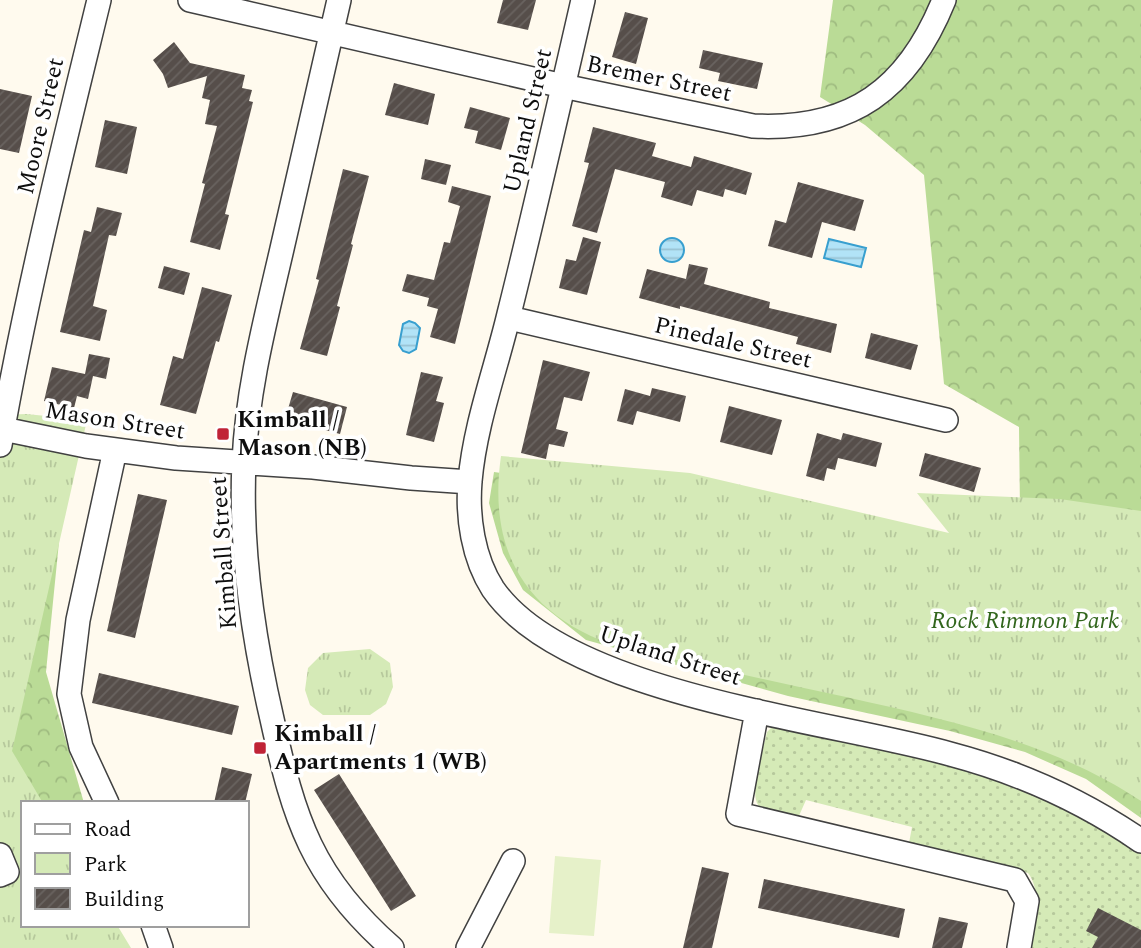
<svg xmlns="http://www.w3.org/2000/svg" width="1141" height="948" font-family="Spectral,serif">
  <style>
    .grass { fill: url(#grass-dots) }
    .forest { fill: url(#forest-crowns) }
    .park { fill: url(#park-tufts) }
    .pitch { fill: #e6f1c9 }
    .water { fill: url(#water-rules); stroke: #389fcf; stroke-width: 2 }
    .building { fill: url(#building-hatch) }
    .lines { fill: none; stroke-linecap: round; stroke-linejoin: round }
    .minor-casing { stroke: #414141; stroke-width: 26 }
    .minor { stroke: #fff; stroke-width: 23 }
    .poi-dot { fill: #c02337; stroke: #fff; stroke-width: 2.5 }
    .labels { text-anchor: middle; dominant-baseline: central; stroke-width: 7; stroke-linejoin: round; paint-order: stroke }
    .street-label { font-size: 24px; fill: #0e0e0e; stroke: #fff }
    .poi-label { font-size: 24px; font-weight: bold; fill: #0e0e0e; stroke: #fff; text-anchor: start }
    .park-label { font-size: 24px; font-style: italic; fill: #32661d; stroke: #fff }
  </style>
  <defs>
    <pattern id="grass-dots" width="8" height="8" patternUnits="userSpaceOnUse" patternTransform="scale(1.75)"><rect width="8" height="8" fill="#d5eab7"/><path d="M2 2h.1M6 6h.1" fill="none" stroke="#b6c89c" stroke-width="1.8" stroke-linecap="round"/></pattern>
    <pattern id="forest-crowns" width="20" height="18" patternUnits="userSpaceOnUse" patternTransform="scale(1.75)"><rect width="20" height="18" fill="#badb96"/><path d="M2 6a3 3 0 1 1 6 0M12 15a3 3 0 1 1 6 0" fill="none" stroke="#9fbb80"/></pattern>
    <pattern id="park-tufts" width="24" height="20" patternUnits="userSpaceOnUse" patternTransform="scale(1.75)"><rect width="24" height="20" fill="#d5eab7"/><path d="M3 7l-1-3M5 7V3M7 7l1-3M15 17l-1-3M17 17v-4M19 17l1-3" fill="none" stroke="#b6c89c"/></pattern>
    <pattern id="water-rules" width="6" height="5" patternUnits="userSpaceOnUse" patternTransform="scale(1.75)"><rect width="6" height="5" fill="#b2e3f7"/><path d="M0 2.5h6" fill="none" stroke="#98c2d3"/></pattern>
    <pattern id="building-hatch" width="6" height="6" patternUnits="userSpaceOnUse" patternTransform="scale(1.75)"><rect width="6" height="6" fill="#564e4a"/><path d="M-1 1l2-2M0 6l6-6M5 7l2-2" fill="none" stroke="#696360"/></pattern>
  </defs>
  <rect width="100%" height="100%" fill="#fffaee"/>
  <path class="grass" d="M774,725L940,760L1062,803L1141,851V948H1026C1031,924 1044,894 1028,873L909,843L912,827L806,800L798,818C787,815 770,813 760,807C747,797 764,747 767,732Z"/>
  <path class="forest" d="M833,0H1141V818L1086,779L1025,752L950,731L788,696L586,640L523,590L503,553L489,503L494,472L967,536L1020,511L1019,427L944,384L924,175L865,125L820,97Z
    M67,462L46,672L84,803H32L0,744Z"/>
  <path class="park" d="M26,414L87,420L12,751L43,803H23V925H117L131,948H0V415Z
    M501,456L690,473L949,533L917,493L1060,499L1141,511V801C1052,742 948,720 846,697C771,681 696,664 622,648C528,618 487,554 501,456Z
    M370,649L390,663L393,687L386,704L370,715H323L310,705L305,690L308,668L323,653Z"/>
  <path class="pitch" d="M555,856L601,860L594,936L549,933Z"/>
  <path class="water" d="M660 250a12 12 0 1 1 24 0a12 12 0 1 1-24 0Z
    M829,239L866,248L861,267L824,258Z
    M409,321L415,323L420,328L416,349L409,353L403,351L399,345L403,324Z"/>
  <path class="building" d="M503,0H536L528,30L497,23Z
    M625,12L648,18L636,64L612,57Z
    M174,42L190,63L245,75L242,88L252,90L249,101L253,102L225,214L229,215L220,250L190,242L205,184L202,183L217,126L205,124L210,100L202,98L207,76L168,88L163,74L153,60Z
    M703,50L763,63L757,89L718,81L720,73L699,68Z
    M394,83L435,94L428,125L385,115Z
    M0,89L32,96L19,153L0,149Z
    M470,107L510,118L501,150L475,143L478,131L464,128Z
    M105,120L137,127L127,174L95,167Z
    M593,127L656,143L652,156L691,167L694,156L752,173L746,195L725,189L723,197L697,190L692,206L661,197L665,182L615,169L597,233L572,226L589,163L584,162Z
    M425,159L451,165L446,185L421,179Z
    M343,169L369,176L351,244L353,245L337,306L340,307L327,356L300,349L319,280L316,279Z
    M798,182L864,200L855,231L822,222L812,258L768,246L775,220L786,223Z
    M452,186L491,196L455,344L430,337L438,309L427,306L429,298L402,291L407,274L434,280L444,242L450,243L460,206L448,202Z
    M97,207L122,213L116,236L109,235L93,306L107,310L100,341L60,332L84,230L91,232Z
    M583,237L601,242L587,295L559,288L566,259L576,261Z
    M689,264L708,268L704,284L770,302L769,308L837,324L831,353L796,344L798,337L680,306V309L639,298L647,269L686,279Z
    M164,266L190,273L184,295L158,288Z
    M202,287L232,295L219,342L216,341L196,414L160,405L173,356L183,359Z
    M871,333L918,345L911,370L865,358Z
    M89,354L110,358L106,379L93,376L88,399L77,396L74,408L44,401L52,367L85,374Z
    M543,360L590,372L582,401L564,397L556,429L568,432L564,447L549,444L546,459L521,453Z
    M421,372L443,377L436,401L444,403L434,442L406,435Z
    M652,388L686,396L680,422L637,411L633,425L617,421L625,389L650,396Z
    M293,392L347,407L340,434L285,419Z
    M729,406L782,420L772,455L720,442Z
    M817,433L841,440L843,433L882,443L876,467L838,458L835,470L827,468L824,481L806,476Z
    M925,453L981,468L974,492L919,476Z
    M138,494L167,500L135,638L107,631Z
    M99,673L239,706L232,735L92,703Z
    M222,767L252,774L245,803H214Z
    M339,774L416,896L391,911L314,790Z
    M702,867L729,873L712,948H683Z
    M764,879L905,909L899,938L758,908Z
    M1098,908L1141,930V948H1092L1098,937L1086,931Z
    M939,917L968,923L962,948H932Z"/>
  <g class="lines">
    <defs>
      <path id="minor" d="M190,0L563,86L753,126C852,131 908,89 944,0
        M339,0C320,84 300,169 281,253C265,322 247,391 244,462C240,546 253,637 272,719C294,819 312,878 392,948
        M583,0C559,105 535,210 509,314C496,369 475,424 470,481C467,517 473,558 493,589C566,695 830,720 950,754C1018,772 1083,801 1141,841
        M509,318L946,420
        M3,429L86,446L176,458L313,467L411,478L470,482
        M0,445C26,295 63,148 99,0
        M757,711L738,814L1015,880L1027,901L1019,948
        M107,803L81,747L69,694L78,620L115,450
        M0,855L7,872L0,875
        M153,925L161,948
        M468,948L513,861"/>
    </defs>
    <use href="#minor" class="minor-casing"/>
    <use href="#minor" class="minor"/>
  </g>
  <g class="poi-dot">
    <rect x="216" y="427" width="14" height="14" rx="3.5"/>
    <rect x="253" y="741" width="14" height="14" rx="3.5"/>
  </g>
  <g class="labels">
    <g class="street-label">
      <text transform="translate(659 79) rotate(12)">Bremer Street</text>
      <text transform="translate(528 121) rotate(-77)">Upland Street</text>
      <text transform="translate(41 126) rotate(-77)">Moore Street</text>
      <text transform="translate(733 343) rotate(13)">Pinedale Street</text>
      <text transform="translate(115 421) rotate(9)">Mason Street</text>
      <text transform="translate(224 553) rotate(-94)">Kimball Street</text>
      <text transform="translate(670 656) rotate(18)">Upland Street</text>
    </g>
    <g class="poi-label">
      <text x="237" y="420">Kimball /<tspan x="237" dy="28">Mason (NB)</tspan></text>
      <text x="274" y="734">Kimball /<tspan x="274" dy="28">Apartments 1 (WB)</tspan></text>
    </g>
    <g class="park-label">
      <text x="1025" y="621">Rock Rimmon Park</text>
    </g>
  </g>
  <rect x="21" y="801" width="228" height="126" fill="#ffffff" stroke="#9f9f9f" stroke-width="2"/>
  <rect x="35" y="824" width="35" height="10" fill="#ffffff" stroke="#9f9f9f" stroke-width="2"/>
  <text x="84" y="836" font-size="21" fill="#0e0e0e">Road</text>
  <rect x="35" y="853" width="35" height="21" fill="url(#park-tufts)" stroke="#9f9f9f" stroke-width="2"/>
  <text x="84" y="871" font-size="21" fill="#0e0e0e">Park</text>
  <rect x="35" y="888" width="35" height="21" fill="url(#building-hatch)" stroke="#9f9f9f" stroke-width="2"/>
  <text x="84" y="906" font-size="21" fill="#0e0e0e">Building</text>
</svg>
